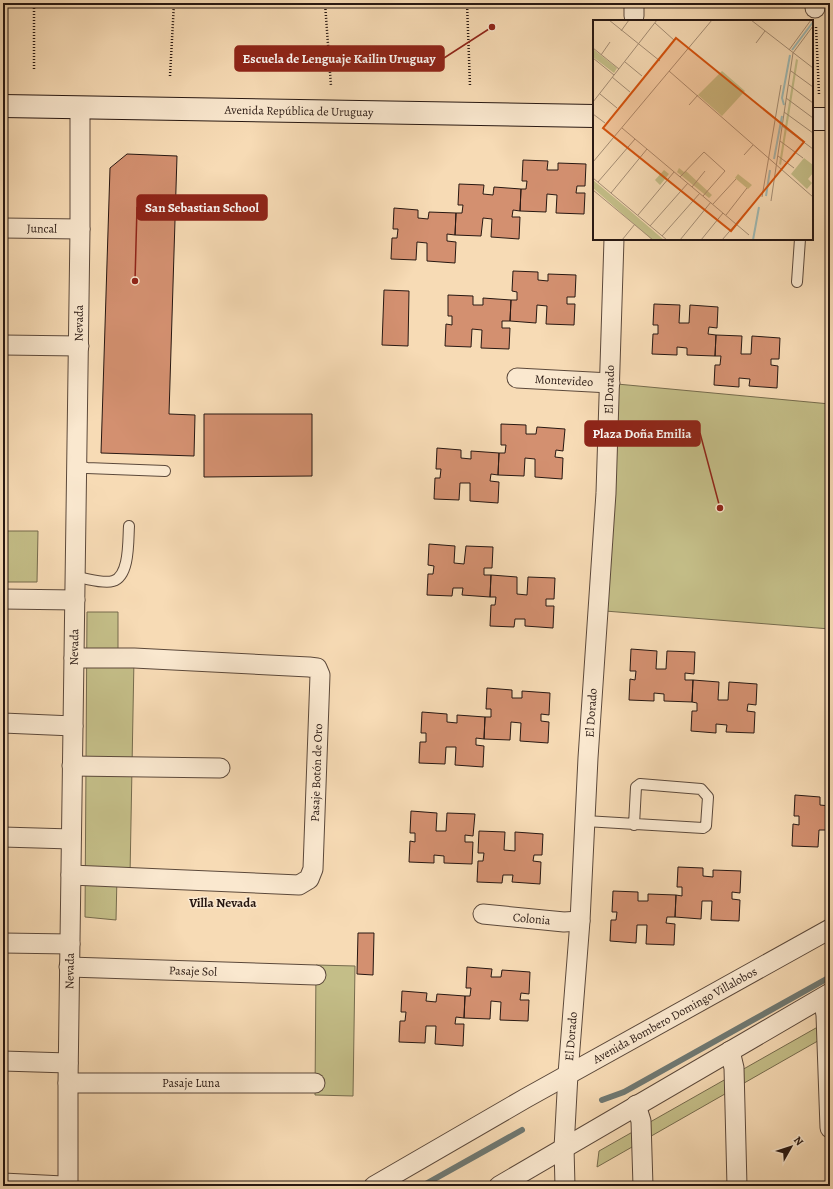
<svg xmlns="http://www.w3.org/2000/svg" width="833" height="1189" font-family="Alegreya,serif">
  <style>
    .green { fill: #c4be88; stroke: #766b4d }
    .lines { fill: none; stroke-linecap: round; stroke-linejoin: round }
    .stream { stroke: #6f7973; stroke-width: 6 }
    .building { fill: #d39070; stroke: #281812 }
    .lane-casing { stroke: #5c493b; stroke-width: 12 }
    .street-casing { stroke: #5c493b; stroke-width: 21 }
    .secondary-casing { stroke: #281812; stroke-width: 24 }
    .path { stroke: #281812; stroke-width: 2.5; stroke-dasharray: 1 2; stroke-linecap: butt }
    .lane { stroke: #fae8cf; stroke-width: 10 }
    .street { stroke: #fae8cf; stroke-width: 19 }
    .secondary { stroke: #fae8cf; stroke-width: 22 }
    .labels { text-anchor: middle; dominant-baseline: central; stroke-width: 3; stroke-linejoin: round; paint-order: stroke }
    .street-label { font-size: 12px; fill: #281812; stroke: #fae8cf }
    .neighbourhood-label { font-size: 13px; font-weight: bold; fill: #281812; stroke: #fae8cf }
    .inset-river { fill: none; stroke: #9eb9b4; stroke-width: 2 }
    .inset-road { fill: none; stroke: #a48d74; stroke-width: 1 }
    .view { fill: #d5520d; fill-opacity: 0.15; stroke: #d5520d; stroke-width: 2 }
    .inset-edge { fill: none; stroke: #281812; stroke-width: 2 }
    .leader { fill: none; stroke: #8f2418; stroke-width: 1.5 }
    .callout-dot { fill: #8f2418; stroke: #fae8cf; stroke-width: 1.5 }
    .callout { fill: #8f2418; stroke: #8f2418; stroke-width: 1.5 }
    .callout-label { font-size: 13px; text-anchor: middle; font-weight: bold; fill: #fff }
  </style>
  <rect width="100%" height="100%" fill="#f7dbb5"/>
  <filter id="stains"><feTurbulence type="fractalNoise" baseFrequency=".005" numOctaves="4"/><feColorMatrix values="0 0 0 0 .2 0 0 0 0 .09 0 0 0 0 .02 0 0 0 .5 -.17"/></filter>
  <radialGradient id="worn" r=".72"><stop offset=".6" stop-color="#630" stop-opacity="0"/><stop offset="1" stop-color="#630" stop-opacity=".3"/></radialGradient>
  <path class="green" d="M617,384L830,404V629L605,611Z
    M3,531H38L37,582H3Z
    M87,612H118V658H134L130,876H117L116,920L85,917Z
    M316,965L355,966L353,1096L315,1095Z
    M830,1020V1034L597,1167L599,1151Z"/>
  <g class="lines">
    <path class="stream" d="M602,1100L624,1092L830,977
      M422,1186L522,1130"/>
  </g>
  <path class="building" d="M127,154L177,156L169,414L195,415L194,456L101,453L110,168Z
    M523,160L548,161L547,170H558V163L586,164L585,186H577L576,193H585L584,214L556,213L557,195L547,194L546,212L520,211L521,189H526L527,181H522Z
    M459,184L484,185L483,194L493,195L494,187L521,189L520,211L513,210L512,217H520L519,239L491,237L492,219L483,218L481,236L455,235L456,213H462L463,205H458Z
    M394,208L418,210V218L428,219L429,212L456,213L455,235L447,234V241L456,242L455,263L427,261V243L417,242L416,260L391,259L392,238H397L398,229H393Z
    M687,239H714V240Z
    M513,271L538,272V280L548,281V274L576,275L575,297H567V304H575L574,325L546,324L547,306L537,305L536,323L510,321L511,300H517V292L512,291Z
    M384,290L409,291L408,346L382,345Z
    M448,295L473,296V305H483V298L511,300L510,321H502V328H510L509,349L481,348L482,330L472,329L471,347L445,346L446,324L452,325V316H448Z
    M654,304L680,305L679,323H689L690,305L718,307L717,328L709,327L708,334L716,335L715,356L687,355V348L677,347V355L652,354L653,334H658V325H653Z
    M716,335L742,336L741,354H751L752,336L780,338L779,359H771V365L778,366L777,388L749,386L750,379L739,378V387L714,385L715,365H720L721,356H715Z
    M204,414H312V476L204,477Z
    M501,424L526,425V434H536L537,427L565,429L563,451L556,450L555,457L563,458L562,479L535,477V459L525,458L524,476L498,475L499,453H505L506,445H501Z
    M437,448L461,450V458L471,459V451L499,453L498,475L491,474L490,481L499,482L498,503L470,501V483H460L459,500L434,499L435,478H440L441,469H436Z
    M429,544L455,546L454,563L464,564L466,546L493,547L492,568H484V575H491L490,597L462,595L463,588H453L452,596L427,595L428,574H433L434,566L428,565Z
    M491,575L517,577V594L527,595L528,577L555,578L554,599H546V606H554L553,628L525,626V619H515L514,627L490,626L491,605H495L496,597H490Z
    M631,649L657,651L656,669H666L667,651L695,652L694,674L685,673V680H693L692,702L664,701V694L654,693V701L629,700L630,679L635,680L636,671H630Z
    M693,680L719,682L718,700H728L729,682L757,684L756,705L748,704L747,711L755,712L754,733L726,732L727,725L716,724V733L691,731L692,711H697V703L692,702Z
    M487,688L512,690V698H522V691L550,693L549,715L541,714V721L549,722L548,743L520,741L521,723L511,722L510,740L484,739L485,717H491V709H486Z
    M422,712L447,714V722L457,723V715L485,717L484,739L476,738V745L484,746L483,767L455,765L456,747H446L445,764L419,763L420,742H426V733H421Z
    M795,795L820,797V805L830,806V848H828L829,830H819L818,847L792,846L793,824L799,825V816H794Z
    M411,811L437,813L436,831H446L447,813L475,814L473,836L465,835V842H473L472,864L444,863V856L434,855V863L409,862L410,841L415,842V833H410Z
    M479,831L505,832L504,850L515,851V832L543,834L542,855H534L533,861L541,862L540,884L512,882L513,875H503L502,883L477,882L478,861H483L484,853H478Z
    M678,867L703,868V876L713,877V870L741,871L740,893L732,892V899L740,900L739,921L711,920L712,901H702L701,919L675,917L676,895L682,896V887H677Z
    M613,891L638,892V901H648V894L676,895L675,917H667L666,923L675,924L674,945L646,944L647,925H637L636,943L610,941L611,920H616L617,912H612Z
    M358,933H374L373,975L357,974Z
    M467,967L492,969L491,977H501L502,970L530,972L529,994L521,993L520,1000H529L528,1021L500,1020L501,1002L491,1001L490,1019L464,1018L465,996H470L471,988H466Z
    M402,991L427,993L426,1001L436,1002L437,994L465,996L464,1018L456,1017L455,1024H464L463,1046L435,1044L436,1026H426L425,1043L399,1042L400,1021H405L406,1012H401Z"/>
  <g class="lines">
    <defs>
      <path id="lane" d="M797,282L800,239
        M77,466L87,468L165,471
        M75,577C87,578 102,584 113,581C130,576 128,540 129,526
        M585,821L703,828L706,826L708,797L701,789L640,784L636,787L634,825"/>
      <g id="street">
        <path d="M634,3V16"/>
        <path d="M815,8V3"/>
        <path id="s1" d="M3,228L80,229"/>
        <path d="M3,345L79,346"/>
        <path id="s2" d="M517,378L610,383"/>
        <path d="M3,599L75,600"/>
        <path d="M3,723L73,726"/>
        <path d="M72,766L220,768"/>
        <path d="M3,837L71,839"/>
        <path id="s3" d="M71,875L299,885L309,879L313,869L320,675L317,668L309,667L134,658H74"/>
        <path id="s4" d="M483,914L564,922L580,921"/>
        <path d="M3,943L70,944"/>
        <path id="s5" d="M69,967L316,975"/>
        <path d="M823,998L826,1015L830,1128"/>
        <path d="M730,1051L734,1068L737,1186"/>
        <path d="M3,1061L68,1063"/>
        <path id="s6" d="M68,1083H315"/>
        <path d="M636,1105L641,1121L643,1186"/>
        <path d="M3,1183L63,1186"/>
        <path id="s7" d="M68,1186V1083L80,229V108"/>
        <path id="s8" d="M374,1186L526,1098L830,929"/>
        <path d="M499,1186L830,993"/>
        <path id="s9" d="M565,1186L564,1148L568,1074L580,921L588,758L606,493L614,239"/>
      </g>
      <g id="secondary">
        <path id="s10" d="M3,106L594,116"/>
        <path d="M812,119H830"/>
      </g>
    </defs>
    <use href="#lane" class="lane-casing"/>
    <use href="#street" class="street-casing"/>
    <use href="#secondary" class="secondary-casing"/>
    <path class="path" d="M325,3L331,86
      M467,3L470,86
      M816,27L819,94
      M34,69V3
      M170,76L174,3"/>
    <use href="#lane" class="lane"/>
    <use href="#street" class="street"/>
    <use href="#secondary" class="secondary"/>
  </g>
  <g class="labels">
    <g class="street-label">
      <text stroke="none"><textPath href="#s10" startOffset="296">Avenida República de Uruguay</textPath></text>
      <text stroke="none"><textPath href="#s1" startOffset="39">Juncal</textPath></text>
      <text stroke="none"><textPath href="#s7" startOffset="863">Nevada</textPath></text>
      <text stroke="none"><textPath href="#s2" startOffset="47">Montevideo</textPath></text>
      <text stroke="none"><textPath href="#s9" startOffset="798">El Dorado</textPath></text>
      <text stroke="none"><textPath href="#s7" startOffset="539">Nevada</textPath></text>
      <text stroke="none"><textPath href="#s9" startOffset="474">El Dorado</textPath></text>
      <text stroke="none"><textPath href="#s3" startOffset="347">Pasaje Botón de Oro</textPath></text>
      <text stroke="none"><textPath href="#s4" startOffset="49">Colonia</textPath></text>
      <text stroke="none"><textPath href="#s7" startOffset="215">Nevada</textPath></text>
      <text stroke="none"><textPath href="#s5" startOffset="124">Pasaje Sol</textPath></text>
      <text stroke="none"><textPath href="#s8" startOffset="346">Avenida Bombero Domingo Villalobos</textPath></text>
      <text stroke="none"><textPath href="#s9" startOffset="150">El Dorado</textPath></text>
      <text stroke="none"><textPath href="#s6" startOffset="123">Pasaje Luna</textPath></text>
    </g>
    <g class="neighbourhood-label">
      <text x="223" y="902">Villa Nevada</text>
    </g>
  </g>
  <g transform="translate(593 20)">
    <rect width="220" height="220" fill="#f7dbb5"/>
    <path d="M0,29L24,48L21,53L0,37ZM203,39L205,40L188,145L186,144ZM129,51L152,71L129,96L105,75ZM211,138L220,145V153L215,159L219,163L214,169L198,154ZM86,148L91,152L93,151L119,175L116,178L84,152ZM71,150L76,154L67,165L62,160ZM145,154L159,165L155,169L142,158ZM0,160L35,189L71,220H59L0,168Z" fill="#c4be88"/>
    <path class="inset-river" d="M199,30L220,2M191,85L189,78L197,35M181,139L189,96M173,176L177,150M160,220L166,187"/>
    <path class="inset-road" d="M16,0L67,41M158,0L220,48M62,3L82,21M28,11L36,0M163,23L172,11M0,28L26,49M196,30L218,0M8,35L17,22M0,38L21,55M32,42L49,56M76,51L220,177M198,51L220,67M19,57L37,72M196,65L220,83M7,74L24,88M193,78L220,98M0,82L64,0M96,85L105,75M191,92L220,113M0,94L12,103M189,106L220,129M29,108L156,215M187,121L210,138M151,135L160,125M185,136L201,148M0,142L119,0M87,157L111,132L132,151L110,176M0,158L74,220M5,162L42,119M99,167L112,151M0,170L60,220M18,173L54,129M169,177L188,65M178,181L200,33L220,6M120,184L143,159M45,195L81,152M133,195L154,168M57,206L95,163M69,216L107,173M29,220L42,204M87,220L118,182M108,220L130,193M129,220L161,183"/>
    <path class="view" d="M83,18L211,122L138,211L10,108Z"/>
    <rect width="220" height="220" class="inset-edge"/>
  </g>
  <path class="leader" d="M492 27L444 58M135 281L137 207M720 508L700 433"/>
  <g class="callout-dot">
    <circle cx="492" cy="27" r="4"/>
    <circle cx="135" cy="281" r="4"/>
    <circle cx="720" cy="508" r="4"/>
  </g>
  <g class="callout">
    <rect x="235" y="46" width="209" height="25" rx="4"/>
    <rect x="137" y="195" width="130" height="25" rx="4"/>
    <rect x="585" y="421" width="115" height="25" rx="4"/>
  </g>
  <g class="callout-label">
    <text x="339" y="63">Escuela de Lenguaje Kailin Uruguay</text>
    <text x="202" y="212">San Sebastian School</text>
    <text x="642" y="438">Plaza Doña Emilia</text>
  </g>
  <rect width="833" height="1189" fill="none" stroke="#f7dbb5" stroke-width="16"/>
  <rect x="4" y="4" width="825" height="1181" fill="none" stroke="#281812" stroke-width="2"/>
  <rect x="8" y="8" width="817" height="1173" fill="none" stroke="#281812"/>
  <g transform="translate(791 1147) rotate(51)" stroke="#fae8cf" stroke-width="3" paint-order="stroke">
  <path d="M0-3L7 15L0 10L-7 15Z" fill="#281812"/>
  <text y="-6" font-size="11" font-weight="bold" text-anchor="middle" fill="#281812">N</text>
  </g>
  <rect width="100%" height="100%" filter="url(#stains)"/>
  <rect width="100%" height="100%" fill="url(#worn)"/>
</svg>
